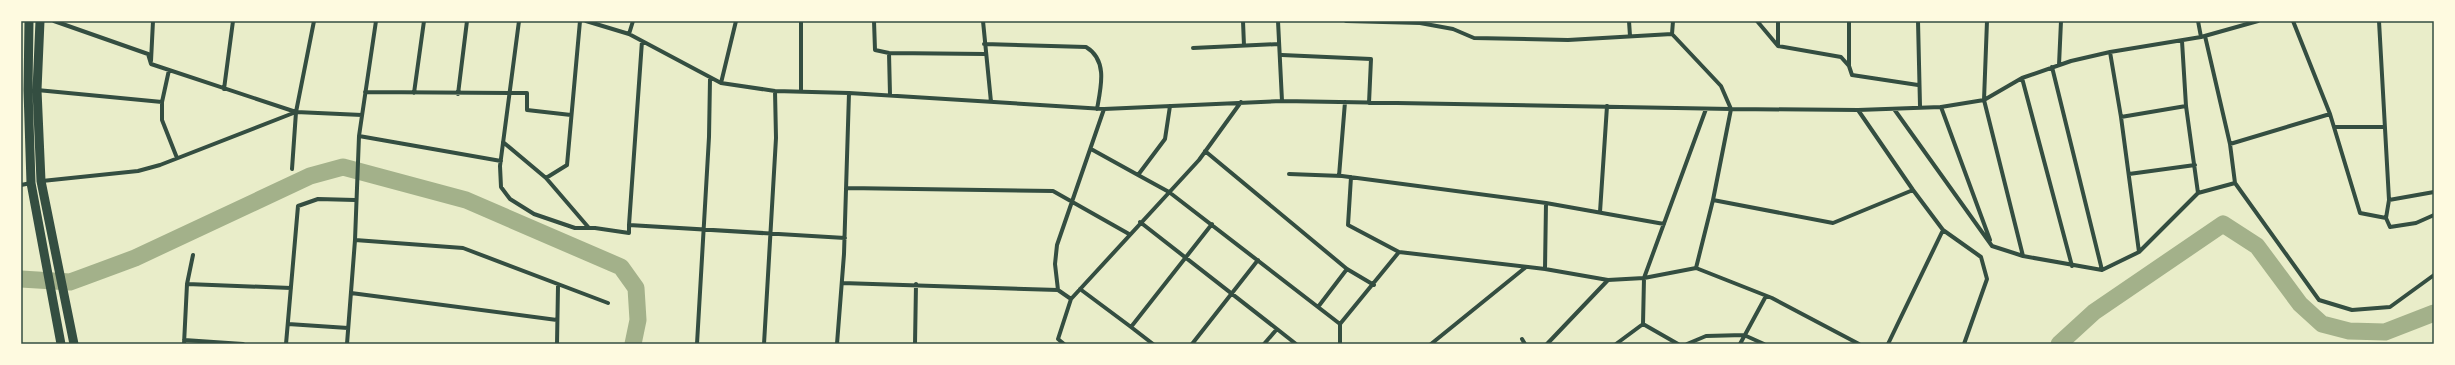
<svg xmlns="http://www.w3.org/2000/svg" width="2455" height="365" font-family="Manrope,sans-serif">
  <style>
    .lines { fill: none; stroke-linecap: round; stroke-linejoin: round }
    .river { stroke: #a3b18a; stroke-width: 17 }
    .minor { stroke: #344e41; stroke-width: 4 }
    .primary { stroke: #344e41; stroke-width: 9 }
    .neatline { fill: none; stroke: #344e41; stroke-width: 1.5 }
  </style>
  <rect width="100%" height="100%" fill="#e9edc9"/>
  <g class="lines">
    <path class="river" d="M21,279L70,282L81,278L135,258L310,176L343,167L466,200L621,267L636,288L638,320L633,344
      M2059,344L2094,312L2223,224L2257,246L2300,304L2322,324L2349,331L2385,332L2434,313"/>
    <path class="minor" d="M54,21L148,54L151,64L296,112L292,169
      M519,21L500,166L501,187L510,199L534,214L575,228H595L629,233V225L845,238
      M586,21L629,34L721,83L775,91L849,93
      M874,21L875,50L889,53L985,54
      M983,21L991,102
      M1243,21L1244,46
      M1278,21L1282,101
      M1346,21L1420,23L1453,29L1474,38L1568,40L1672,34
      M1629,21L1630,36
      M1673,21L1672,34L1721,86L1731,109L1713,200L1696,268L1772,298L1859,344
      M1757,21L1778,46L1841,57L1849,66L1852,75L1918,85
      M1778,21V46
      M1918,21L1920,106
      M1987,21L1984,100L2023,256
      M2198,21L2201,37
      M2293,21L2330,114L2360,213L2386,218L2389,200L2379,21
      M629,34L633,21
      M2205,36L2230,144L2235,183L2319,300L2352,310L2390,307L2434,275
      M2182,41L2186,106L2198,193
      M984,44L1086,47C1108,60 1101,87 1097,109
      M1193,48L1279,44
      M2110,52L2121,117L2139,252
      M889,53L890,95
      M1282,55L1371,59L1369,103
      M151,61L153,21
      M2059,65L2061,21
      M1849,66V21
      M2052,67L2102,270
      M2022,78L2072,266
      M721,83L736,21
      M224,89L233,21
      M37,90L162,102V120L177,158
      M801,91V21
      M365,92L527,93V110L571,115
      M414,93L424,21
      M458,94L467,21
      M162,102L169,70
      M1170,106L1165,139L1138,175L1169,192L1340,324
      M1941,107L1990,240
      M1894,109L1992,246L2023,256L2102,270L2139,252L2198,193L2235,183
      M1858,110L1913,190L1943,230
      M296,112L314,21
      M2121,117L2186,106
      M2334,127H2385
      M359,136L501,161
      M503,142L546,178L589,228
      M2230,144L2330,114
      M1091,149L1138,175
      M1205,151L1347,269L1374,285
      M1289,174L1342,176L1546,203L1664,224
      M2129,174L2195,165
      M1339,176L1345,102
      M1351,177L1348,225L1399,252L1545,269L1608,280L1644,278L1696,268
      M546,178L567,165L580,21
      M42,181L138,171L160,165L296,112L362,115
      M21,185L31,183
      M846,188L1053,191L1129,234
      M1713,200L1833,223L1913,190
      M2389,200L2434,192
      M1600,212L1607,106
      M2386,218L2390,227L2416,223L2434,215
      M1140,222L1277,329L1264,344
      M629,225L642,41
      M355,240L463,248L608,303
      M1545,269L1546,203
      M842,283L1058,290
      M187,284L291,288
      M1080,289L1131,327L1212,224
      M351,293L557,320
      M1071,299L1199,160L1241,102
      M1318,307L1347,269
      M288,324L348,328
      M1643,324L1678,344
      M1131,327L1153,344
      M1277,329L1296,344
      M1522,339L1525,344
      M184,340L243,344
      M184,344L187,284L193,255
      M286,344L298,206L318,199L355,200
      M347,344L355,240L359,136L376,21
      M557,344L558,286
      M697,344L709,137L710,79
      M764,344L776,138L775,91
      M837,344L844,254L849,93L1104,109
      M915,344L916,284
      M1064,344L1058,339L1071,299L1058,290L1055,264L1057,245L1104,109L1282,101L1731,109L1858,110L1941,107L1984,100L2022,78L2071,61L2110,52L2201,37L2258,21
      M1192,344L1258,260
      M1340,344V324L1399,252
      M1431,344L1526,267
      M1547,344L1608,280
      M1616,344L1643,324L1644,278L1706,109
      M1687,344L1706,336L1744,335L1764,344
      M1740,344L1766,296
      M1888,344L1943,230L1981,257L1987,279L1964,344"/>
    <path class="primary" d="M29,21L28,90L31,183L61,344
      M40,21L37,90L41,181L74,344"/>
  </g>
  <rect width="2455" height="365" fill="none" stroke="#fefae0" stroke-width="44"/>
  <rect x="22" y="22" width="2411" height="321" class="neatline"/>
</svg>
